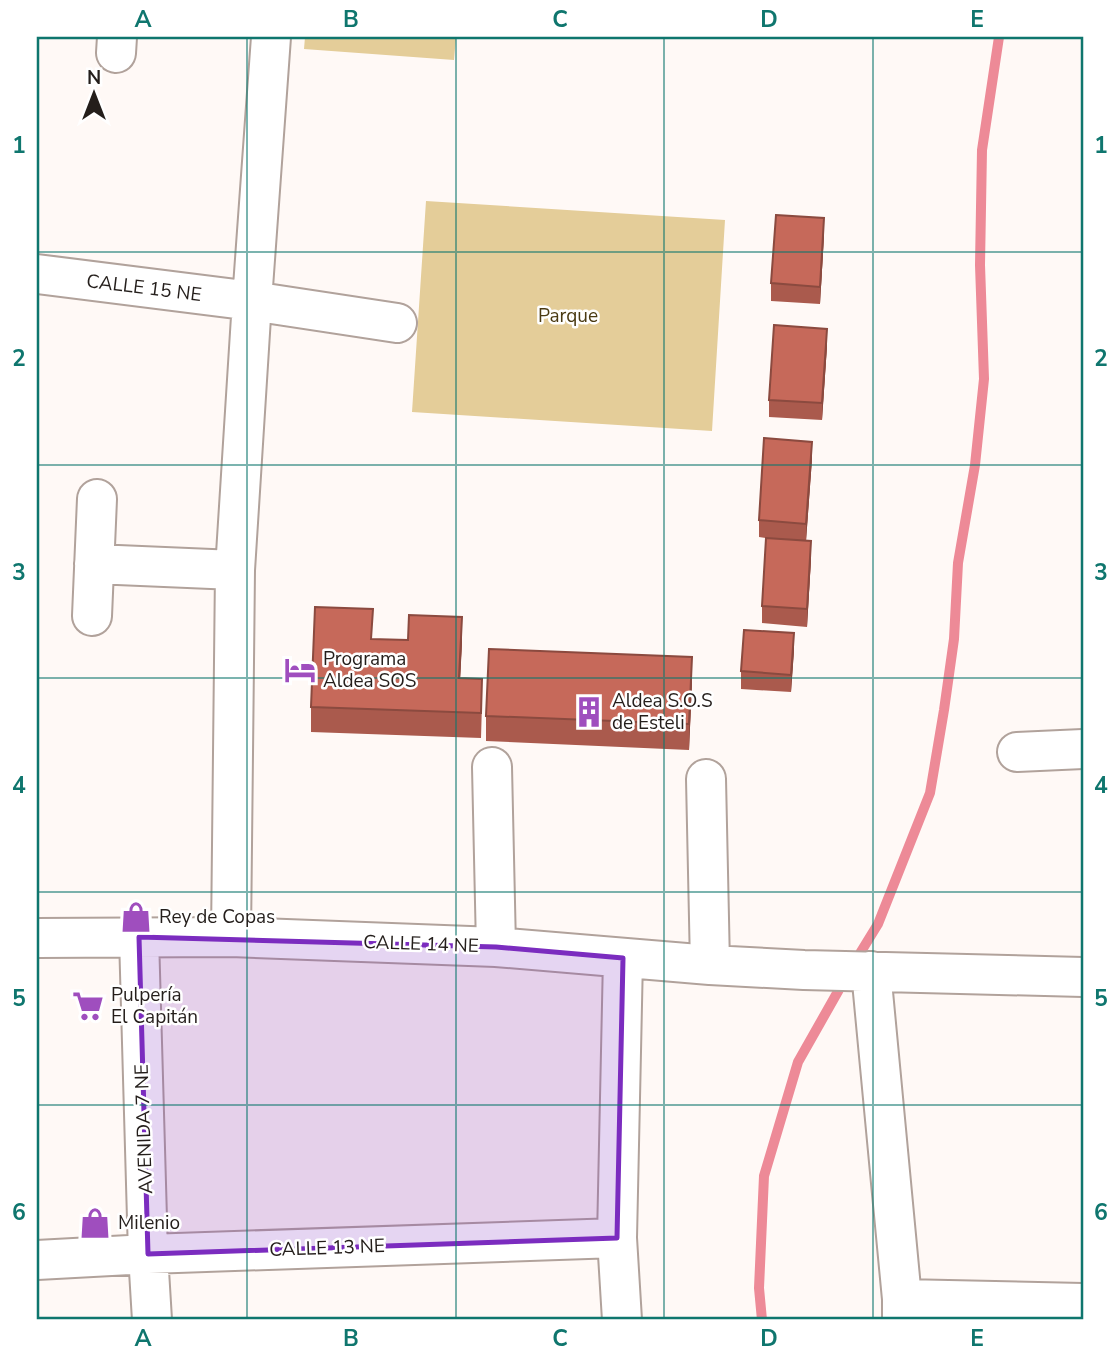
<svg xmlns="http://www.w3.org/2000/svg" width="1120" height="1357" font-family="'Nunito Sans',sans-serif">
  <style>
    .green { fill: #e4cd99 }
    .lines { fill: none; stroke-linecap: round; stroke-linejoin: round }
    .stream { stroke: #ed8a97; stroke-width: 10 }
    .minor-casing { stroke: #b1a29b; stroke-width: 42 }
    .minor { stroke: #fff; stroke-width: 38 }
    .wall { fill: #aa5a4d }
    .shaded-wall { fill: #8b4a3f }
    .building { fill: #c6695a; stroke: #8b4a3f; stroke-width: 2 }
    .marked { fill: #7b2cbf; fill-opacity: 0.2; stroke: #7b2cbf; stroke-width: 5; stroke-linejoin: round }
    .grid { fill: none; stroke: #0f766e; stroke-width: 2; stroke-opacity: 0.55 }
    .labels { text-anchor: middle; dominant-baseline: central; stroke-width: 5; stroke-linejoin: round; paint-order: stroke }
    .street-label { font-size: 19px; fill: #241e1b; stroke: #fff }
    .park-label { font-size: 19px; fill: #4a3a12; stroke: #fff }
    .poi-label { font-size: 19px; fill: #241e1b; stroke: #fff; text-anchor: start }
    .neatline { fill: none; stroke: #0f766e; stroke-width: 2.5 }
    .grid-label { font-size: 23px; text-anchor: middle; font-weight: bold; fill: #0f766e }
  </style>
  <rect width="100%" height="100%" fill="#fff9f6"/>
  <path class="green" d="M305,37H456L454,60L304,49Z
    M426,201L725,220L712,431L412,412Z"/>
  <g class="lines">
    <path class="stream" d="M854,963L878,924L930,793L944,710L954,639L958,563L975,465L984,379L980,265L982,150L999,37
      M762,1320L759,1288L764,1176L798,1062L845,979"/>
    <defs>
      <path id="minor" d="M116,53L117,37
        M37,274L252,301L397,323
        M94,564L235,570
        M92,616L97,499
        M1017,752L1083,749
        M492,767L496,947
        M706,779L710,965
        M139,937L148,1254L152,1320
        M231,937L235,570L252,301L271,37
        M37,938L231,937L496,947L710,965L804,970L1083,977
        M871,971L902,1299V1320
        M37,1260L148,1254L617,1238
        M902,1299L1083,1303
        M622,1320L617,1238L623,958"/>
    </defs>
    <use href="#minor" class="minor-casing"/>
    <use href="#minor" class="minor"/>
  </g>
  <path class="wall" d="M824,235L820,304L771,301V283Z
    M827,346L822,420L769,417V400Z
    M812,459L806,541L811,559L807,627L762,623V606L766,538L759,537V520Z
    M373,639L462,642L460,678L482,704L481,738L311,732V707Z
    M794,650L791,692L741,689V671Z
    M692,682L689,750L486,741V716Z"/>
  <path class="shaded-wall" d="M824,218V235L820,304V287Z
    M827,329V346L822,420V403Z
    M812,442V459L806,541V524Z
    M811,541V559L807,627V609Z
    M462,617V642L459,703V678Z
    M794,633V650L791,692V675Z
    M692,657V682L689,750V724Z"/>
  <path class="building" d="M776,215L824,218L820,287L771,283Z
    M774,325L827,329L822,403L769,400Z
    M764,438L812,442L806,524L759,520Z
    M766,538L811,541L807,609L762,606Z
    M315,607L373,609L371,639L408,640L409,615L462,617L459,678L482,679L481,713L311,707Z
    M744,630L794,633L791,675L741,671Z
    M489,649L692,657L689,724L486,716Z"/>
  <path class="marked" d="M139,937L496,947L623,958L617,1238L148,1254Z"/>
  <path class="grid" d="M247,37V1320M456,37V1320M664,37V1320M873,37V1320M37,252H1083M37,465H1083M37,678H1083M37,892H1083M37,1105H1083"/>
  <defs>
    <symbol id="hotel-bare" viewBox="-9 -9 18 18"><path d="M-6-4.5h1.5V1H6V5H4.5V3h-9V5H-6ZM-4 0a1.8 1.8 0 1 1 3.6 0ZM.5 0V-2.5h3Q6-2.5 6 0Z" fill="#9f4ebe" stroke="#fff" stroke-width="2.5" paint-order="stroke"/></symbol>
    <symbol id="building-bare" viewBox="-9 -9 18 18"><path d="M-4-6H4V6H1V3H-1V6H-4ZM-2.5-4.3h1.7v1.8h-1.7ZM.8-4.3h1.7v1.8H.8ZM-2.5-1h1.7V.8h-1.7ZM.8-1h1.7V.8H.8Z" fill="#9f4ebe" stroke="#fff" stroke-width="2.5" paint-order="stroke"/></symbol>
    <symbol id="shop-bare" viewBox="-9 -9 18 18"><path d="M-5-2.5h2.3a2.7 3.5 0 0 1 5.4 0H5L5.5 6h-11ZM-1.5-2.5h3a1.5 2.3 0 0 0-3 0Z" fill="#9f4ebe" stroke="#fff" stroke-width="2.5" paint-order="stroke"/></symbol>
    <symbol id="supermarket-bare" viewBox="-9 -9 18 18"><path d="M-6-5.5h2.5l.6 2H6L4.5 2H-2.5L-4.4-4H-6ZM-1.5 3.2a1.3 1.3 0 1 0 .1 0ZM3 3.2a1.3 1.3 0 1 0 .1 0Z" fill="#9f4ebe" stroke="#fff" stroke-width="2.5" paint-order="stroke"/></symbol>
  </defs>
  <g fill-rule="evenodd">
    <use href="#hotel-bare" x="278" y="648" width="44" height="44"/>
    <use href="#building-bare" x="567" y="690" width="44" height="44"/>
    <use href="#shop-bare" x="114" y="895" width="44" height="44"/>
    <use href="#supermarket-bare" x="66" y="984" width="44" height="44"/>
    <use href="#shop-bare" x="73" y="1201" width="44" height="44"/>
  </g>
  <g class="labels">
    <g class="street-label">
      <text transform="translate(144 288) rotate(7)">CALLE 15 NE</text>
      <text transform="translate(421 944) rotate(2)">CALLE 14 NE</text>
      <text transform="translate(144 1129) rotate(-92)">AVENIDA 7 NE</text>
      <text transform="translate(327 1248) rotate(-2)">CALLE 13 NE</text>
    </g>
    <g class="park-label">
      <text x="568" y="316">Parque</text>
    </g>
    <g class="poi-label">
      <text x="323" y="659">Programa<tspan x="323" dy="22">Aldea SOS</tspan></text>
      <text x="612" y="701">Aldea S.O.S<tspan x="612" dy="22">de Esteli</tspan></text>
      <text x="159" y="917">Rey de Copas</text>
      <text x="111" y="995">Pulpería<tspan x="111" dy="22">El Capitán</tspan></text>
      <text x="118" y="1223">Milenio</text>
    </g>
  </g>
  <rect width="1120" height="1357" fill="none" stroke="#ffffff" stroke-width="77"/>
  <g transform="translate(94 94)" stroke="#ffffff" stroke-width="5" paint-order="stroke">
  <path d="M0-5L12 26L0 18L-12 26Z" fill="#241e1b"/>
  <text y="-10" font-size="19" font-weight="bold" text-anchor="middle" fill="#241e1b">N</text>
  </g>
  <rect x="38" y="38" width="1044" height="1280" class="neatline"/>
  <g class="grid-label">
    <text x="143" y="27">A</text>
    <text x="351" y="27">B</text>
    <text x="560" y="27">C</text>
    <text x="769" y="27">D</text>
    <text x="977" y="27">E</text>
    <text x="19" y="153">1</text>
    <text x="1101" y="153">1</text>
    <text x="19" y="366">2</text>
    <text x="1101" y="366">2</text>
    <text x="19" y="580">3</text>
    <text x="1101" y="580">3</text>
    <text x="19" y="793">4</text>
    <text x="1101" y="793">4</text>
    <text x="19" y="1006">5</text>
    <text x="1101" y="1006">5</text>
    <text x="19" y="1220">6</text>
    <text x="1101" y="1220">6</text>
    <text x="143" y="1346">A</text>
    <text x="351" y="1346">B</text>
    <text x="560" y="1346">C</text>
    <text x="769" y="1346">D</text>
    <text x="977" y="1346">E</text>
  </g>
</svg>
